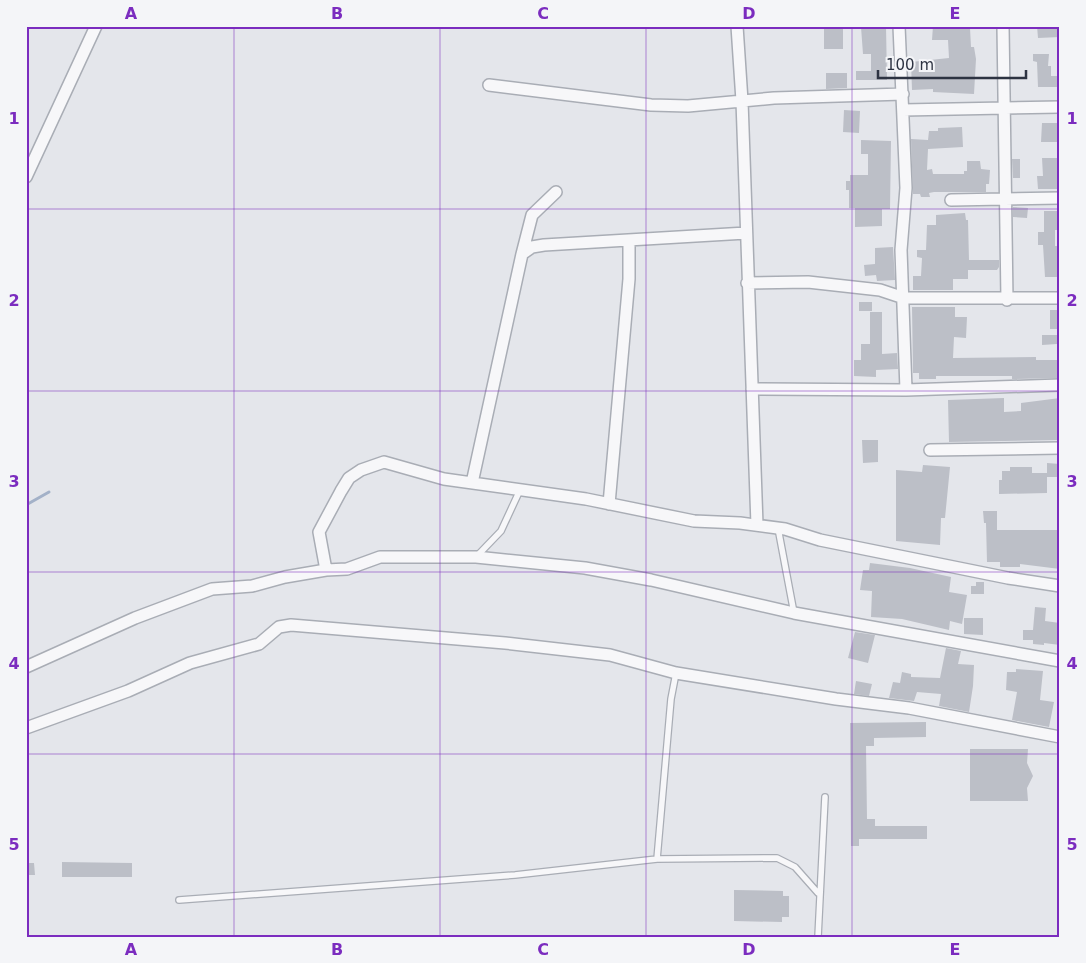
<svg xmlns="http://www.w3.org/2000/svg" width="1086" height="963" font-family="'DejaVu Sans',sans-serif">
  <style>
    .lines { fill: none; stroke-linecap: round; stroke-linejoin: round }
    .stream { stroke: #a3b1c8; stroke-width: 3 }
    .building { fill: #bcbfc7 }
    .lane-casing { stroke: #a9adb5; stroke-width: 8 }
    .street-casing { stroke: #a9adb5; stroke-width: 14 }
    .lane { stroke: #f7f7f9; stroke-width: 5.5 }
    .street { stroke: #f7f7f9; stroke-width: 11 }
    .grid { fill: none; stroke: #7b2cbf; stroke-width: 1; stroke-opacity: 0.55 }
    .neatline { fill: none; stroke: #7b2cbf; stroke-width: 2 }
    .grid-label { font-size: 16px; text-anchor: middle; font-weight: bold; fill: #7b2cbf }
  </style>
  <rect width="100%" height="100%" fill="#e4e6eb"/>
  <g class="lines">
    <path class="stream" d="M26,505L49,492"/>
  </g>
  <path class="building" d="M824,26H843V49H824Z
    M886,26L887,80H856V71H871V54H863L861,27Z
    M933,26L970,28L971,47H974L976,59L974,94L933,92V89L912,90L911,62L949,58L948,40H932Z
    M1037,26H1060V37L1038,38Z
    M1033,54H1049L1048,66H1051V76H1060V87H1038L1037,62L1033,61Z
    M826,73H847V88L826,89Z
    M844,110L860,111L859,133L843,132Z
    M1042,123H1060V142H1041Z
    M962,127L963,147L928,149L927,170L932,169L933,174H964V171H967V161H980L981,169L990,170L989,184H986V192H934L929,193L930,197H921L920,194H913L911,139L928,140L929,131H938V128Z
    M861,140L891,141L890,209H882V226L855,227V208H849V190H846V181H850V175H868V154H861Z
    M1042,158H1060V189H1038L1037,176H1043Z
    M1012,159H1020V178H1013Z
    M1013,207L1028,208L1027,218L1013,217Z
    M1044,211H1060V230H1055V246H1060V277H1045L1043,245H1038V232H1044Z
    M965,213L966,220H968L969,260H999V267L997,270H968V279H953V290H913V276H921L922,258L917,257V250H926L927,225H936V215Z
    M893,247L895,280L877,281L876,275L865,276L864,265L875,264V248Z
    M859,302H872V311H859Z
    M912,307H955V317H967L966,338L954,337L953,358L1036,357V360H1060V378L1012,379V376H936V379H919V373H913Z
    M1050,310H1060V329H1050Z
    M870,312H882V354L897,353L898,369L876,370V377L854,376V360H861V344H870Z
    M1042,335H1057V344L1042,345Z
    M1004,398V412L1021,411V403L1060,398V440L949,442L948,400Z
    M862,440H878V462L863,463Z
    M1047,463L1060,464V477H1047Z
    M923,465L950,467L945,518H941L940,545L896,541V470L922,472Z
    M1010,467H1032V473H1047V493L999,494V480H1002V471H1010Z
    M983,511H997V530H1060V569L1020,564V567H1000V562H987L986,523H984Z
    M870,563L910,568L951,577L949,592L967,595L962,624L950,621L949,630L902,619L871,617L872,591L860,590L863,570H869Z
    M976,582H984V594H971V586H976Z
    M1035,607L1046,608L1045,621L1060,623V645L1044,643V645L1033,644V640H1023V630H1033Z
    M964,618H983V635L964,634Z
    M855,632L875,635L868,663L848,658Z
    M946,648L961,651L958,664L974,665L973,686L969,712L939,706L941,694L917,692L914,701L889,698L893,682L900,683L902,672L911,674V677L940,678Z
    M1016,669L1043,671L1040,700L1054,702L1049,727L1012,720L1017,692L1006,690L1007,672H1016Z
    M856,681L872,684L869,696L854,694Z
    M926,722V737L874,738V746H866L867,819H875V826H927V839H859V846H851L850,723Z
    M970,749H1028L1027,763L1033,776L1027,788L1028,801H970Z
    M62,862L132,863V877H62Z
    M26,863H34L35,875H26Z
    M734,890L783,891V896H789V917H782V922L734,921Z"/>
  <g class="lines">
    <defs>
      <path id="lane" d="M778,528L794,613
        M476,557L501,531L520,490
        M657,859L671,699L676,673
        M179,900L515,875L657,859L777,858L795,867L818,893
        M818,937L825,797"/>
      <path id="street" d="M737,26L742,101L757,525
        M899,26L906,188L901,250L906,390
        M1003,26L1007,300
        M489,85L651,105L688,106L774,98L903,94
        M903,110L1060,107
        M26,177L96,26
        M951,200L1060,198
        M522,254L532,215L556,192
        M747,283L808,282L880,290L904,298H1060
        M752,389L906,390L1060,385
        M930,450L1060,448
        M472,483L522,254L532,247L544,245L746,233
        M609,504L629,279V240
        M326,570L319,532L341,491L349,478L361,470L384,462L444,479L586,499L694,521L740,523L785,529L820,540L1008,578L1060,586
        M26,667L135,618L212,589L252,586L285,577L326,570L347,569L380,557H476L585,568L651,580L794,613L1060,661
        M26,728L128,691L190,663L259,644L279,627L291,625L505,643L610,655L676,673L836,699L909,708L1060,737"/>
    </defs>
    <use href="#lane" class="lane-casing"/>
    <use href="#street" class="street-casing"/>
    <use href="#lane" class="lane"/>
    <use href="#street" class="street"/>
  </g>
  <path class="grid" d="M234,26V937M440,26V937M646,26V937M852,26V937M26,209H1060M26,391H1060M26,572H1060M26,754H1060"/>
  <rect width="1086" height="963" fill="none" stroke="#f4f5f8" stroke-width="55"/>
  <path d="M878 70v8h148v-8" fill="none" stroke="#2d3342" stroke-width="2.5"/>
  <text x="886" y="70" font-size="15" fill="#2d3342" stroke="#f4f5f8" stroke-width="4" paint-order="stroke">100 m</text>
  <rect x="28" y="28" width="1030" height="908" class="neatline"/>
  <g class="grid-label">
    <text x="131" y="19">A</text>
    <text x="337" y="19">B</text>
    <text x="543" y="19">C</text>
    <text x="749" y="19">D</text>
    <text x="955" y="19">E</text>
    <text x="14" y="124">1</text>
    <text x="1072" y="124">1</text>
    <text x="14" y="306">2</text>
    <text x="1072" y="306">2</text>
    <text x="14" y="487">3</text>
    <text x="1072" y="487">3</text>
    <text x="14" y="669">4</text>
    <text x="1072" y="669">4</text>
    <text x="14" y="850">5</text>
    <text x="1072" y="850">5</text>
    <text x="131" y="955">A</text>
    <text x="337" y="955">B</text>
    <text x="543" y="955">C</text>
    <text x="749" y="955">D</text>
    <text x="955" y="955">E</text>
  </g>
</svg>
